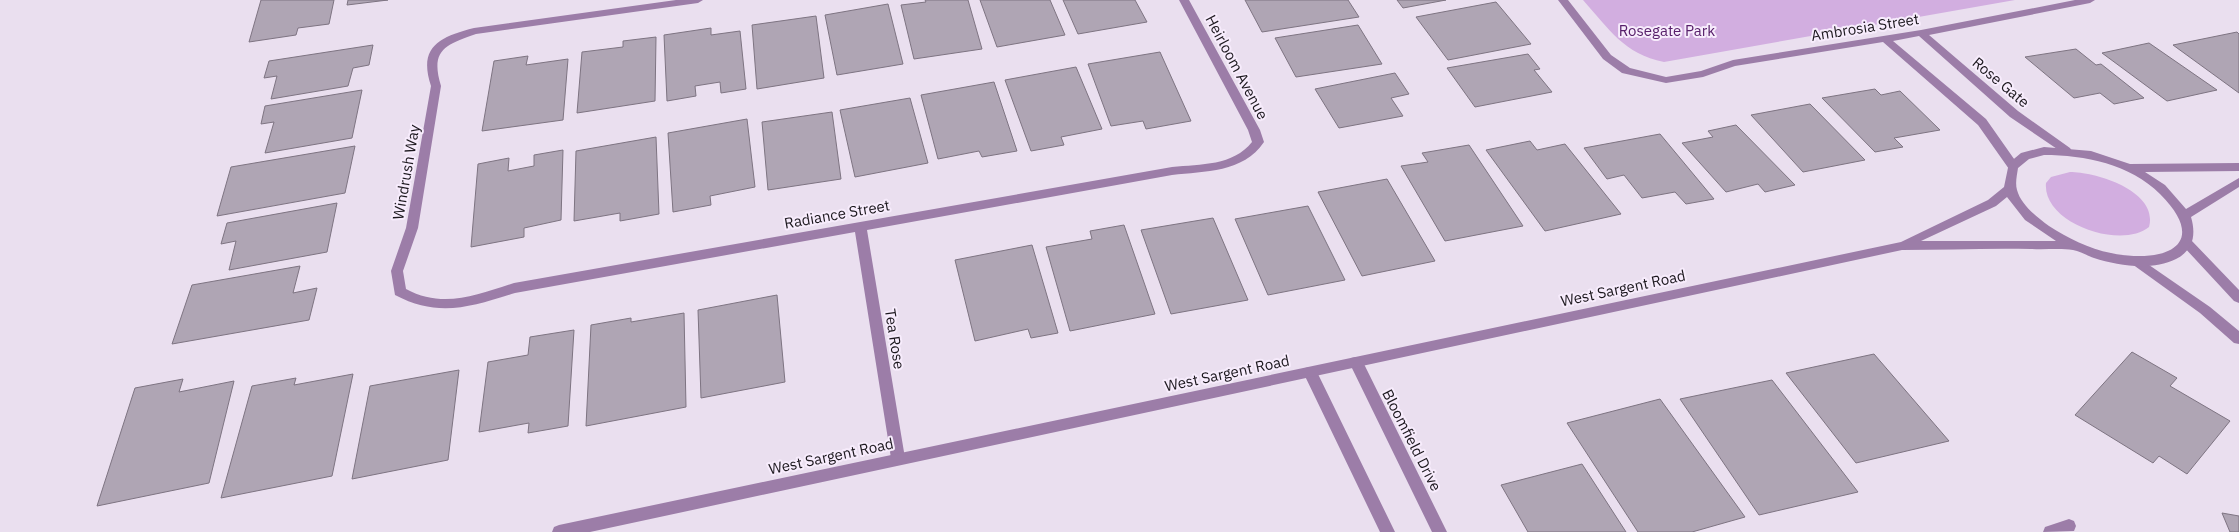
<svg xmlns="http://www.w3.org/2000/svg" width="2239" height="532" font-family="'IBM Plex Sans',sans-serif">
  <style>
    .green { fill: #d2aee0 }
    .building { fill: #afa5b4; stroke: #7e7482 }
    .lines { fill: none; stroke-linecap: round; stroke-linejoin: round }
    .minor { fill: #9c7da8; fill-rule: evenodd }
    .tertiary { fill: #9c7da8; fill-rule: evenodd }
    .labels { text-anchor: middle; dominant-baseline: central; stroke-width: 4; stroke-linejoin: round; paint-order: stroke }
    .street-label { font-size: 15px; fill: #1b171d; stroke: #f7ecfc }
    .park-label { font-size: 15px; fill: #58206b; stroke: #f7ecfc }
  </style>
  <rect width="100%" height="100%" fill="#eadfef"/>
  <path class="green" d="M1583,0H2015L1664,62C1624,54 1609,29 1583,0Z
    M2070,172C2096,172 2159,191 2149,227C2121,250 2042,223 2046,183L2051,177Z"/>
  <path class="building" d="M261,0H334L329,24L298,28L296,35L249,42Z
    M348,0H388L347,5Z
    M925,0H968L982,49L914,59L901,5L926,2Z
    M980,0H1050L1065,35L997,47Z
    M1063,0H1135L1147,22L1078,34Z
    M1245,0H1348L1359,17L1262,32Z
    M1397,0H1446L1403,8Z
    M1496,2L1531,44L1448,60L1416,17Z
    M888,4L903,64L837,75L825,15Z
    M816,16L824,78L757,89L752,25Z
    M1358,25L1382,64L1296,77L1275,38Z
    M711,28V35L740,31L746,89L721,93L720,82L695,86L696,96L667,101L664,35Z
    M2237,32L2239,34V93L2173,45Z
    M656,37L655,101L577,113L582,52L623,47V41Z
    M2149,43L2217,90L2167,101L2102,53Z
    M373,45L369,65L353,68L348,86L271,99L277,76L264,78L269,61Z
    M2076,49L2096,65L2101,64L2144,98L2114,104L2100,93L2074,98L2025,57Z
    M1160,52L1191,121L1146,129L1143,121L1111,126L1088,64Z
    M1528,54L1540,69L1534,70L1552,92L1475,107L1447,68Z
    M528,56L526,65L568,59L563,120L482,131L494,61Z
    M1076,67L1102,129L1061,137L1064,145L1031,151L1005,80Z
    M1395,73L1409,94L1391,98L1403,116L1339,128L1315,89Z
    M994,82L1017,151L982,157L979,151L938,159L921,95Z
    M1875,89L1881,95L1900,91L1940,130L1894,138L1903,147L1875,152L1822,98Z
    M362,90L352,138L265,153L274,122L261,124L265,106Z
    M910,98L928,163L855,177L840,110Z
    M1810,104L1865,160L1803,172L1751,115Z
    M832,112L841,179L768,190L762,122Z
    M747,119L755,187L710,196L711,205L673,212L668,133Z
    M1736,125L1795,185L1765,192L1758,184L1726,192L1682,143L1713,137L1708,131Z
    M1660,134L1714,199L1686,204L1675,192L1642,198L1624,175L1607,179L1584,148Z
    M656,137L659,214L620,221V213L574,221L576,151Z
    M1530,141L1537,150L1565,144L1621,214L1545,231L1486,150Z
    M1469,145L1523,226L1445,241L1401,166L1428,162L1422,153Z
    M355,146L345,193L217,216L231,167Z
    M563,150L561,220L524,228V237L471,247L478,164L509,158L508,171L534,166V155Z
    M1387,179L1435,261L1362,276L1318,192Z
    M337,203L327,252L229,270L236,241L221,244L227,223Z
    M1308,206L1345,280L1268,295L1235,219Z
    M1213,218L1248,300L1171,314L1141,230Z
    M1124,225L1155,314L1070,331L1046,247L1092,239L1090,231Z
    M1032,245L1058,333L1031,338L1028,329L975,341L955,260Z
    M300,266L293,293L317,288L309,320L172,344L192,285Z
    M777,295L785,382L701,398L698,310Z
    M684,313L686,407L586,426L591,325L631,318V322Z
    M574,330L568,426L528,433L529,423L479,432L488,362L528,355L530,337Z
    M2132,352L2177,378L2170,386L2230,421L2187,474L2159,456L2153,463L2075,415Z
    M1874,354L1949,441L1856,463L1786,373Z
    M459,370L448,460L352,479L370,386Z
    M353,374L332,476L221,498L252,386L296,378L294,385Z
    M183,379L179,392L234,381L209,483L97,506L135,388Z
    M1772,380L1858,492L1759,515L1680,399Z
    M1660,399L1745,517L1692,532H1638L1567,423Z
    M1582,464L1626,532H1528L1501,485Z
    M2222,513L2239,516V532H2230Z"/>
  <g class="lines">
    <path class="minor" d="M676,0H703L698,3L476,34C445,45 430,50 441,86L418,228L403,271L406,289C443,309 477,295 514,283L1172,167C1201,164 1233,166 1252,142L1248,130L1179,0H1189L1260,130L1264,142C1243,173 1205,171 1172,175L867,230L905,458L903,462L898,464L893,462L891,458L855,232L515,293C470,307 439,318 395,295L391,271L406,228L431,86C418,47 439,37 474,28Z
      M1558,0H1568L1611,55L1630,68L1666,77L1701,71L1733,60L1921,30L2075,0H2095L2090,3L1929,35L2018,111L2070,148L2072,151L2066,155L2010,117L1919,36L1893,41L1986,119L2019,166L2013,170L2009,169L1978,125L1883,42L1735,66L1703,77L1666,83L1622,73L1603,59Z
      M2187,239L2191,240L2239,290V303L2234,301L2183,246L2181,243Z
      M2136,256L2210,307L2239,331V344L2234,343L2200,313L2132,264L2130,261L2132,258Z
      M1356,357L1361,358L1363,362L1447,532H1432L1349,362L1351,358Z
      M1310,367L1315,368L1317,372L1395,532H1380L1303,372L1305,368Z
      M2069,519L2074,521L2076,526L2074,531L2043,532L2045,527Z"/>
    <path class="tertiary" d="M2044,147L2091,151L2130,164L2239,163V171L2145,172L2165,185L2186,209L2239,178V187L2191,217C2196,234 2194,250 2176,259C2152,271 2119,266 2094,258C2088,256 2080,251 2073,250C2060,248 2045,250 2031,249C1988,248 1945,250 1902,250L590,532H552L554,527L559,525L1901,242L1988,200L2004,187L2009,163L2021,153ZM2044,155C2085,155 2130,164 2160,194C2212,246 2163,264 2111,253C2089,249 2068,238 2049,226C2037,217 2021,205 2017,190C2015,183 2017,175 2018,168L2029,159ZM2007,197L2025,220L2056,241H1921L1996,206Z"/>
  </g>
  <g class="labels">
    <g class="street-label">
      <text transform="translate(1865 27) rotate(-9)">Ambrosia Street</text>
      <text transform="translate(1237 67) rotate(62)">Heirloom Avenue</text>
      <text transform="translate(2001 82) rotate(40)">Rose Gate</text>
      <text transform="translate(406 172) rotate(-80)">Windrush Way</text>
      <text transform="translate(837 214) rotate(-10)">Radiance Street</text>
      <text transform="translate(1623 288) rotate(-12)">West Sargent Road</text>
      <text transform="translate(895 339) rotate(81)">Tea Rose</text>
      <text transform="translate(1227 373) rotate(-12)">West Sargent Road</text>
      <text transform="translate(1412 440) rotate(63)">Bloomfield Drive</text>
      <text transform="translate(831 456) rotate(-12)">West Sargent Road</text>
    </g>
    <g class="park-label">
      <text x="1667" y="30">Rosegate Park</text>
    </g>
  </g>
</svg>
